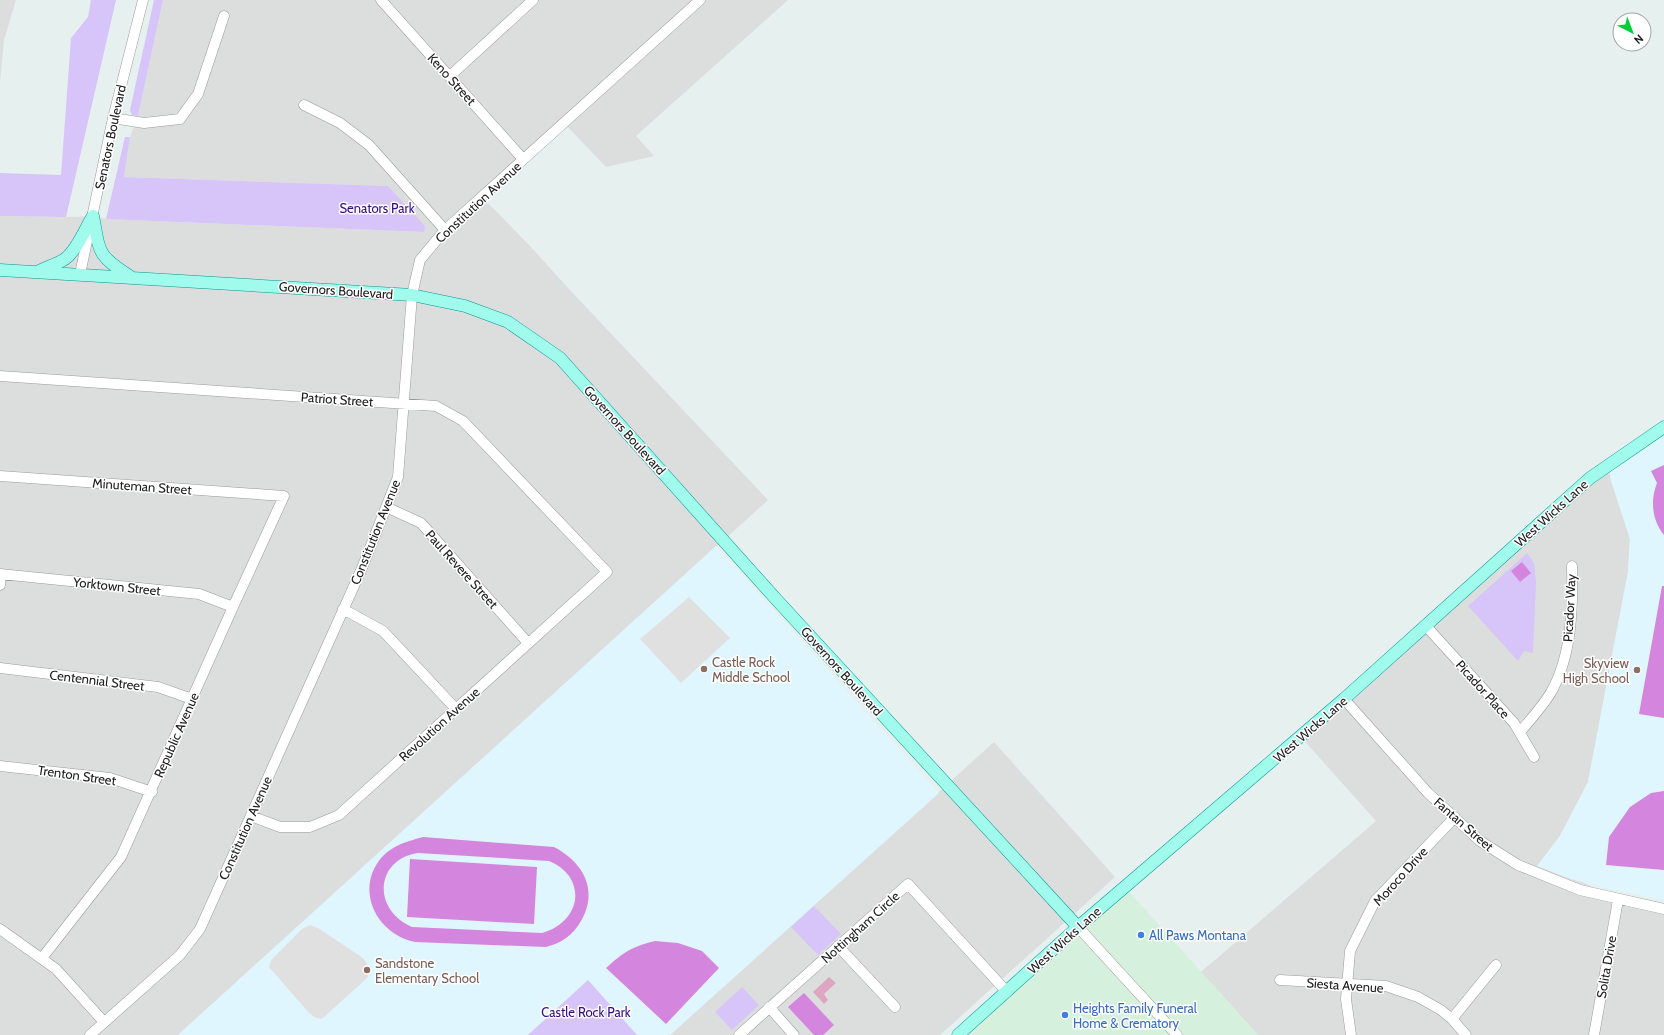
<svg xmlns="http://www.w3.org/2000/svg" width="1664" height="1035" font-family="Cabin,sans-serif">
  <style>
    .residential { fill: #dcdedd }
    .commercial { fill: #d6f0de }
    .education { fill: #e0f6ff }
    .park { fill: #d7c4f9 }
    .pitch { fill: #d485de; fill-rule: evenodd }
    .parking { fill: #e0e0e0 }
    .water { fill: #dda7c2 }
    .lines { fill: none; stroke-linecap: round; stroke-linejoin: round }
    .minor-casing { stroke: #9a9a9a; stroke-width: 11 }
    .major-casing { stroke: #029991; stroke-width: 13 }
    .minor { stroke: #fff; stroke-width: 10 }
    .major { stroke: #a0fbec; stroke-width: 12 }
    .education-dot { fill: #8d6e63; stroke: #fff; stroke-width: 1.5 }
    .shop-dot { fill: #3f7fe0; stroke: #fff; stroke-width: 1.5 }
    .labels { text-anchor: middle; dominant-baseline: central; stroke-width: 3; stroke-linejoin: round; paint-order: stroke }
    .street-label { font-size: 13px; fill: #202020; stroke: #fff }
    .park-label { font-size: 13px; fill: #360d7e; stroke: #fff }
    .education-label { font-size: 13px; fill: #785e54; stroke: #fff; text-anchor: start }
    .shop-label { font-size: 13px; fill: #366cbe; stroke: #fff; text-anchor: start }
  </style>
  <rect width="100%" height="100%" fill="#e6f0ef"/>
  <path class="residential" d="M0,0H16L4,40L0,82Z
    M163,0H788L636,136L654,156L606,167L564,123L482,197L530,246L568,288L768,500L178,1035H0V216L66,217L93,216L106,219L424,232L388,186L124,177L130,137L138,116Z
    M1609,470L1630,539L1628,572L1588,782L1560,836L1541,861L1618,900L1664,908V1035H1258L1201,972L1376,821L1301,737L1590,478Z
    M994,742L1115,877L940,1035H670Z"/>
  <path class="commercial" d="M1124,886L1258,1035H958Z"/>
  <path class="education" d="M1664,431V900L1601,887L1571,879L1537,866L1560,836L1588,782L1628,572L1630,539L1611,481L1609,470Z
    M716,546L939,793L670,1035H637L588,981L528,1035H178Z"/>
  <path class="park" d="M91,0H116L66,217L0,216V173L61,175L71,38L88,17Z
    M154,0H163L138,116L132,115L130,110Z
    M125,137H130L124,177L388,186L425,226L424,232L106,219Z
    M1527,553L1534,563L1536,583L1533,653L1524,651L1518,661L1468,606Z
    M814,906L841,934L818,955L791,927Z
    M588,980L637,1035H528Z
    M742,987L759,1005L732,1030L715,1012Z"/>
  <path class="pitch" d="M1664,465V535C1652,520 1650,501 1657,483L1651,471Z
    M1522,562L1531,573L1520,582L1511,571Z
    M1662,586H1664V718L1639,714Z
    M1664,791V870L1606,865L1609,837L1630,807L1651,793Z
    M423,837L554,847C583,862 599,890 581,921C573,935 562,943 546,947L415,942C376,934 354,889 382,857C393,845 408,841 423,837ZM418,853L549,861C588,877 582,922 542,933L412,927C371,909 376,859 418,853Z
    M410,859L537,867L534,924L407,917Z
    M655,941L678,943L702,951L719,968L666,1024L606,968C624,952 631,947 655,941Z
    M804,993L834,1025L823,1035H814L788,1007Z"/>
  <path class="parking" d="M689,597L730,638L681,683L640,639Z
    M310,925L318,928L363,958L369,967L368,977L364,981L324,1017L321,1019L314,1017L309,1013L269,967L271,960L302,929Z"/>
  <path class="water" d="M829,977L836,983L824,994L828,1000L824,1004L813,992Z"/>
  <g class="lines">
    <defs>
      <path id="minor" d="M381,0L523,159
        M450,76L533,0
        M304,105L340,123L369,145L445,230
        M113,118L144,123L180,119L198,94L224,16
        M80,274L113,118L143,0
        M0,376L436,406L463,421L607,572L339,815L310,827H280L251,816
        M0,476L284,496L233,607L121,857L42,958
        M386,507L421,523L528,643
        M0,574L199,594L233,607
        M0,585L1,574
        M343,609L383,631L456,709
        M1426,626L1514,723L1534,757
        M0,668L158,687L192,699
        M1344,699L1428,793L1480,841L1518,865L1580,890L1664,909
        M1520,732C1530,720 1542,707 1550,694C1572,657 1573,607 1572,566
        M0,766L110,778L152,792
        M1078,927L1177,1035
        M0,929L56,969L104,1022
        M838,946L895,1007
        M1280,980L1386,986L1418,997L1441,1010L1452,1019L1466,1035
        M769,1007L794,1035
        M1452,1019L1496,965
        M90,1035L180,955L200,929L362,568L398,477L412,295L420,260L445,230L700,0
        M739,1035L908,884L1007,992
        M1351,1035L1346,999L1350,951L1375,901L1455,817
        M1594,1035L1618,900"/>
      <path id="major" d="M93,216C100,254 97,255 131,277
        M0,270L412,295L465,306L508,322L560,358L775,598L1078,927
        M39,271C47,267 57,264 65,259C77,250 85,229 93,216
        M958,1035L1078,927L1344,699L1590,478L1664,427"/>
    </defs>
    <use href="#minor" class="minor-casing"/>
    <use href="#major" class="major-casing"/>
    <use href="#minor" class="minor"/>
    <use href="#major" class="major"/>
  </g>
  <g class="education-dot">
    <circle cx="704" cy="669" r="4"/>
    <circle cx="1637" cy="670" r="4"/>
    <circle cx="367" cy="970" r="4"/>
  </g>
  <g class="shop-dot">
    <circle cx="1141" cy="935" r="4"/>
    <circle cx="1065" cy="1015" r="4"/>
  </g>
  <g class="labels">
    <g class="street-label">
      <text transform="translate(452 79) rotate(48)">Keno Street</text>
      <text transform="translate(110 137) rotate(-78)">Senators Boulevard</text>
      <text transform="translate(478 202) rotate(-43)">Constitution Avenue</text>
      <text transform="translate(336 290) rotate(4)">Governors Boulevard</text>
      <text transform="translate(337 399) rotate(4)">Patriot Street</text>
      <text transform="translate(625 430) rotate(48)">Governors Boulevard</text>
      <text transform="translate(142 486) rotate(4)">Minuteman Street</text>
      <text transform="translate(1551 513) rotate(-42)">West Wicks Lane</text>
      <text transform="translate(375 532) rotate(-68)">Constitution Avenue</text>
      <text transform="translate(462 569) rotate(48)">Paul Revere Street</text>
      <text transform="translate(117 586) rotate(6)">Yorktown Street</text>
      <text transform="translate(1569 608) rotate(-87)">Picador Way</text>
      <text transform="translate(842 671) rotate(48)">Governors Boulevard</text>
      <text transform="translate(97 680) rotate(7)">Centennial Street</text>
      <text transform="translate(1483 689) rotate(48)">Picador Place</text>
      <text transform="translate(439 724) rotate(-42)">Revolution Avenue</text>
      <text transform="translate(1310 729) rotate(-41)">West Wicks Lane</text>
      <text transform="translate(176 735) rotate(-66)">Republic Avenue</text>
      <text transform="translate(77 775) rotate(8)">Trenton Street</text>
      <text transform="translate(1464 824) rotate(41)">Fantan Street</text>
      <text transform="translate(245 828) rotate(-66)">Constitution Avenue</text>
      <text transform="translate(1400 876) rotate(-48)">Moroco Drive</text>
      <text transform="translate(860 927) rotate(-42)">Nottingham Circle</text>
      <text transform="translate(1064 940) rotate(-42)">West Wicks Lane</text>
      <text transform="translate(1606 967) rotate(-80)">Solita Drive</text>
      <text transform="translate(1345 985) rotate(4)">Siesta Avenue</text>
    </g>
    <g class="park-label">
      <text x="377" y="208">Senators Park</text>
      <text x="586" y="1012">Castle Rock Park</text>
    </g>
    <g class="education-label">
      <text x="712" y="662">Castle Rock<tspan x="712" dy="15">Middle School</tspan></text>
      <text x="1629" y="663" text-anchor="end">Skyview<tspan x="1629" dy="15">High School</tspan></text>
      <text x="375" y="963">Sandstone<tspan x="375" dy="15">Elementary School</tspan></text>
    </g>
    <g class="shop-label">
      <text x="1149" y="935">All Paws Montana</text>
      <text x="1073" y="1008">Heights Family Funeral<tspan x="1073" dy="15">Home &amp; Crematory</tspan></text>
    </g>
  </g>
  <g transform="translate(1632 32) rotate(138)"><circle r="19" fill="#ffffff" stroke="#a6a6a6"/>
  <path d="M0-3L7 15L0 10L-7 15Z" fill="#03cc3a"/>
  <text y="-6" font-size="11" font-weight="bold" text-anchor="middle" fill="#202020">N</text>
  </g>
</svg>
